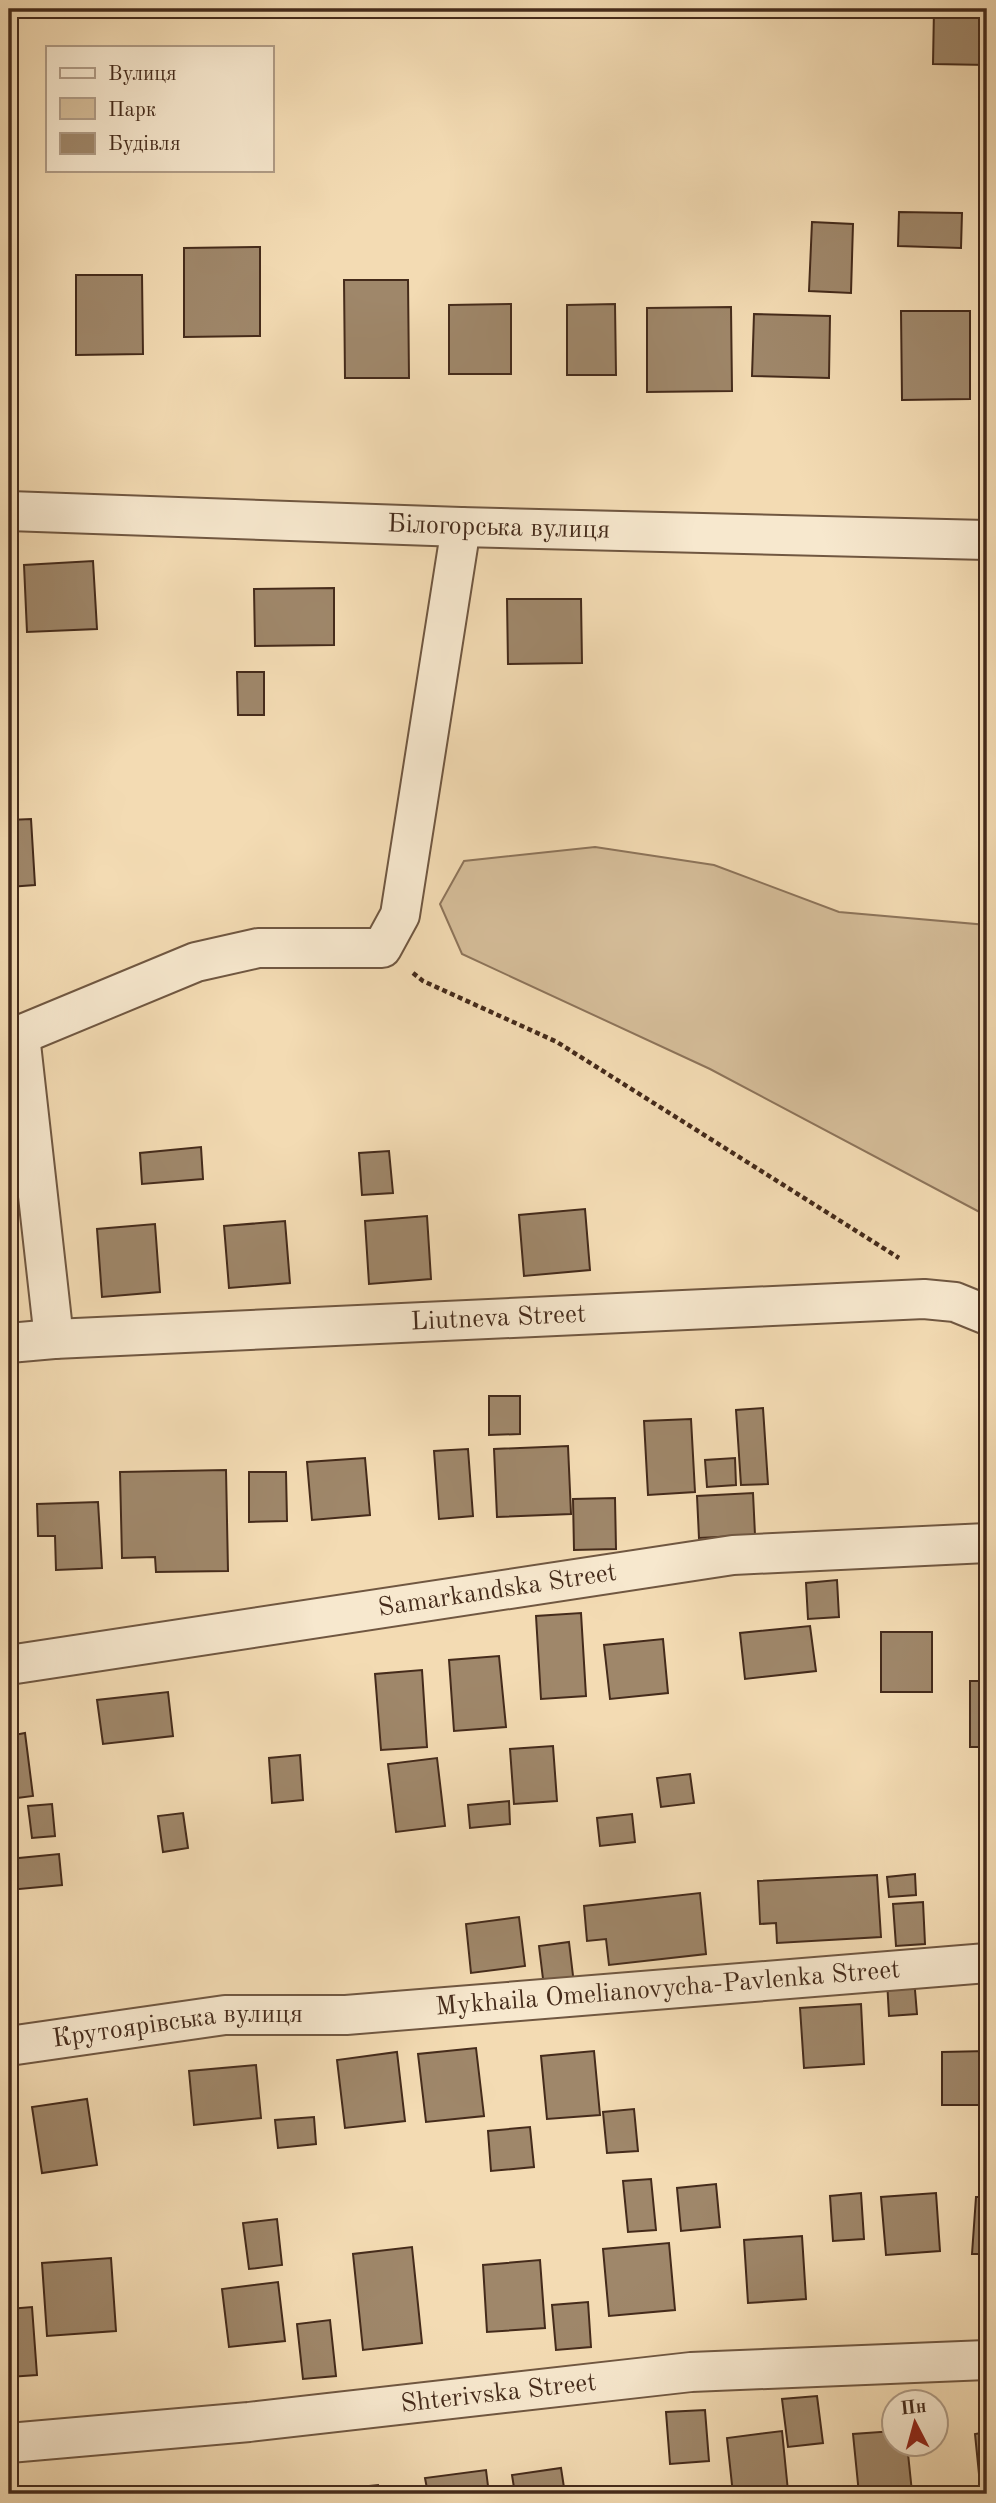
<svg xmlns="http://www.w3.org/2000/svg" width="996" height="2503" font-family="'Old Standard TT',serif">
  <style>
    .green { fill: #d5bd99; stroke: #8d745a; stroke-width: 2 }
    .building { fill: #9f876a; stroke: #452b1b; stroke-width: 2 }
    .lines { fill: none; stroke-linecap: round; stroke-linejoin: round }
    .street-casing { stroke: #705741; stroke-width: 42 }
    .path { stroke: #452b1b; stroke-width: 4.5; stroke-dasharray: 5 3.5; stroke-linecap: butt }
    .street { stroke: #f7e8ce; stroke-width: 38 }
    .labels { text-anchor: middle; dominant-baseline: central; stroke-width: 6; stroke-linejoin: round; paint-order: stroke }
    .street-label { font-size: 26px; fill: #452b1b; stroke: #f7e8ce }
  </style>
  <rect width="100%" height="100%" fill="#f3dbb3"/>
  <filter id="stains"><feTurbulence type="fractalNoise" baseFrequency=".00286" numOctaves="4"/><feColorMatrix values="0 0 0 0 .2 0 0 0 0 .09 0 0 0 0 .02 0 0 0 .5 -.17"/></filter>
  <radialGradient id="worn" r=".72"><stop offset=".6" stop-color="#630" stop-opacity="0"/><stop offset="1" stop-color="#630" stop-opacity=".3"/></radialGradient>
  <path class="green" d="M595,847L714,865L839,912L987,925V1216L710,1069L462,954L440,904L464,861Z"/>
  <path class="building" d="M107,9H154V17L106,16Z
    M934,9H987V65L933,64Z
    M899,212L962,213L961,248L898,246Z
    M812,222L853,224L851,293L809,291Z
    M260,247V336L184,337V248Z
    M76,275H142L143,354L76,355Z
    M344,280H408L409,378H345Z
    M9,288H11L12,352H9Z
    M511,304V374H449V305Z
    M615,304L616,375H567V305Z
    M731,307L732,391L647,392V308Z
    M901,311H970V399L902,400Z
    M754,314L830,316L829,378L752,376Z
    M93,561L97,629L27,632L24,565Z
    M334,588V645L255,646L254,589Z
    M507,599H581L582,663L508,664Z
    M237,672H264V715H238Z
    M16,769L18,804L9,805V770Z
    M31,819L35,885L9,887V820Z
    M201,1147L203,1179L142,1184L140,1153Z
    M389,1151L393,1193L362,1195L359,1153Z
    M585,1209L590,1270L524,1276L519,1215Z
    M427,1216L431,1279L369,1284L365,1221Z
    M285,1221L290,1283L229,1288L224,1226Z
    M155,1224L160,1292L102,1297L97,1229Z
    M489,1396H520V1434L489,1435Z
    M763,1408L768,1484L741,1485L736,1410Z
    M691,1419L695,1492L648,1495L644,1421Z
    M568,1446L571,1514L497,1517L494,1449Z
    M468,1449L473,1516L439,1519L434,1451Z
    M365,1458L370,1515L312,1520L307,1462Z
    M735,1458L736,1485L707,1487L705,1460Z
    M226,1470L228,1571L156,1572L155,1557L122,1558L120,1472Z
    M249,1472H286L287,1521L249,1522Z
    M753,1493L755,1535L699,1538L697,1496Z
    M615,1498L616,1549L574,1550L573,1499Z
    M9,1502H16L17,1538H9Z
    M98,1502L102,1568L56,1570L55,1536H38L37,1504Z
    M837,1580L839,1617L808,1619L806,1583Z
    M581,1613L586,1696L541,1699L536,1616Z
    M810,1626L816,1671L745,1679L740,1633Z
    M881,1632H932V1692H881Z
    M663,1639L668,1693L610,1699L604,1645Z
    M499,1656L506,1727L454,1731L449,1660Z
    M422,1670L427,1747L381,1750L375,1674Z
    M970,1681H987V1747H970Z
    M168,1692L173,1736L103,1744L97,1700Z
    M25,1733L33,1796L9,1799V1736Z
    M553,1746L557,1801L514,1804L510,1749Z
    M300,1755L303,1800L272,1803L269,1758Z
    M437,1758L445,1826L396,1832L388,1764Z
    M690,1774L694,1803L661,1807L657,1778Z
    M509,1801L510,1824L470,1828L468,1805Z
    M52,1804L55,1836L32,1838L28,1806Z
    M183,1813L188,1848L163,1852L158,1816Z
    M632,1814L635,1842L600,1846L597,1818Z
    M59,1854L62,1885L9,1890V1859Z
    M915,1874L916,1895L889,1897L887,1877Z
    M877,1875L881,1937L777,1943L776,1923L760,1924L758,1881Z
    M700,1893L706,1954L609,1965L606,1939L587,1941L584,1906Z
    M923,1902L925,1944L896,1946L893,1904Z
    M519,1917L525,1966L471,1973L466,1924Z
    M569,1942L574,1984L544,1987L539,1946Z
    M914,1978L917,2014L889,2016L887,1980Z
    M861,2004L864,2064L804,2068L800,2008Z
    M476,2048L484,2116L426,2122L418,2054Z
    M594,2051L600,2115L547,2119L541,2056Z
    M987,2051V2105H942V2052Z
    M397,2052L405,2121L345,2128L337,2060Z
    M256,2065L261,2118L194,2125L189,2071Z
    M87,2099L97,2165L42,2173L32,2107Z
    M634,2109L638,2151L607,2153L603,2112Z
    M314,2117L316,2144L278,2148L275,2120Z
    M530,2127L534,2167L491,2171L488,2131Z
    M651,2179L656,2230L628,2232L623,2181Z
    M716,2184L720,2227L681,2231L677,2188Z
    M861,2193L864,2239L833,2241L830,2196Z
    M936,2193L940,2251L886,2255L881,2197Z
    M976,2197H987V2254H972Z
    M277,2219L282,2265L249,2269L243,2223Z
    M802,2236L806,2299L748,2303L744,2240Z
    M669,2243L675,2310L609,2316L603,2249Z
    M412,2247L422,2343L363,2350L353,2254Z
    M111,2258L116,2331L47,2336L42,2263Z
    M540,2260L545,2328L487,2332L483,2265Z
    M278,2282L285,2341L229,2347L222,2289Z
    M588,2302L591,2347L556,2350L552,2305Z
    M32,2307L37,2375L9,2377V2309Z
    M330,2320L336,2376L303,2379L297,2324Z
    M817,2396L823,2443L788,2447L782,2399Z
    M705,2410L709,2461L670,2464L666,2412Z
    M782,2431L788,2491L733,2494L727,2438Z
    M894,2431V2444H907L912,2492L859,2494L853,2434Z
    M987,2432V2494H981L975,2434Z
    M561,2468L565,2494H515L512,2475Z
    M486,2470L489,2494H428L425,2478Z
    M378,2485L379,2494H340V2489Z"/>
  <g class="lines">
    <defs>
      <g id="street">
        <path id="s1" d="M9,511L461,527L987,540"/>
        <path d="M20,1035L54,1339"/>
        <path d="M9,1036L20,1035L196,962L258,948H382L400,915L461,527"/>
        <path id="s2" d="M9,1343L54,1339L924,1299L955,1302L987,1315"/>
        <path id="s3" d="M9,1665L733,1555L987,1543"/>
        <path id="s4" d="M9,2046L225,2015H346L987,1963"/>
        <path id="s5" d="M9,2443L249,2422L691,2372L987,2360"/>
      </g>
    </defs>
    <use href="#street" class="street-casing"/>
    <path class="path" d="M413,973L423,981L557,1042L899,1258"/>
    <use href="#street" class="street"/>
  </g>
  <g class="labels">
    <g class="street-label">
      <text stroke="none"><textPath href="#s1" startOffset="490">Білогорська вулиця</textPath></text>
      <text stroke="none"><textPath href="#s2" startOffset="490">Liutneva Street</textPath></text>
      <text stroke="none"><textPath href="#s3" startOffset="494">Samarkandska Street</textPath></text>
      <text stroke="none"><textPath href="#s4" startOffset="662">Mykhaila Omelianovycha-Pavlenka Street</textPath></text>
      <text stroke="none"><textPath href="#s4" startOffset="170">Крутоярівська вулиця</textPath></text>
      <text stroke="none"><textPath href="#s5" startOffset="492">Shterivska Street</textPath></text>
    </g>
  </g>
  <rect width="996" height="2503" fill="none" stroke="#f3dbb3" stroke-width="35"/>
  <rect x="10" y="10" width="975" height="2482" fill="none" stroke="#452b1b" stroke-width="3.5"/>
  <rect x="18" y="18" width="961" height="2468" fill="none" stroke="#452b1b" stroke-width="2"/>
  <rect x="46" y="46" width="228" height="126" fill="#f7e8ce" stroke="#b09c86" stroke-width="2"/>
  <rect x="60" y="68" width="35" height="10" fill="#f7e8ce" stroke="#b09c86" stroke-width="2"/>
  <text x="108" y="80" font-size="21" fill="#452b1b">Вулиця</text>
  <rect x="60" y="98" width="35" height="21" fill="#d5bd99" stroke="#b09c86" stroke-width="2"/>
  <text x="108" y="116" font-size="21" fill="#452b1b">Парк</text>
  <rect x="60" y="133" width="35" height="21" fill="#9f876a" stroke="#b09c86" stroke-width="2"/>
  <text x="108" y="150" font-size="21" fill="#452b1b">Будівля</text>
  <g transform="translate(915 2423) rotate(354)"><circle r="33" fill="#f7e8ce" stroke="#b09c86" stroke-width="2"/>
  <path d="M0-5L12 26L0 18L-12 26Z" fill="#8f2418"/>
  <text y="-10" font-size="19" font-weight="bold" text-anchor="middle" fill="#452b1b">Пн</text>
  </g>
  <rect width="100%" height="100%" filter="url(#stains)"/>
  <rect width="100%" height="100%" fill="url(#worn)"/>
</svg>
